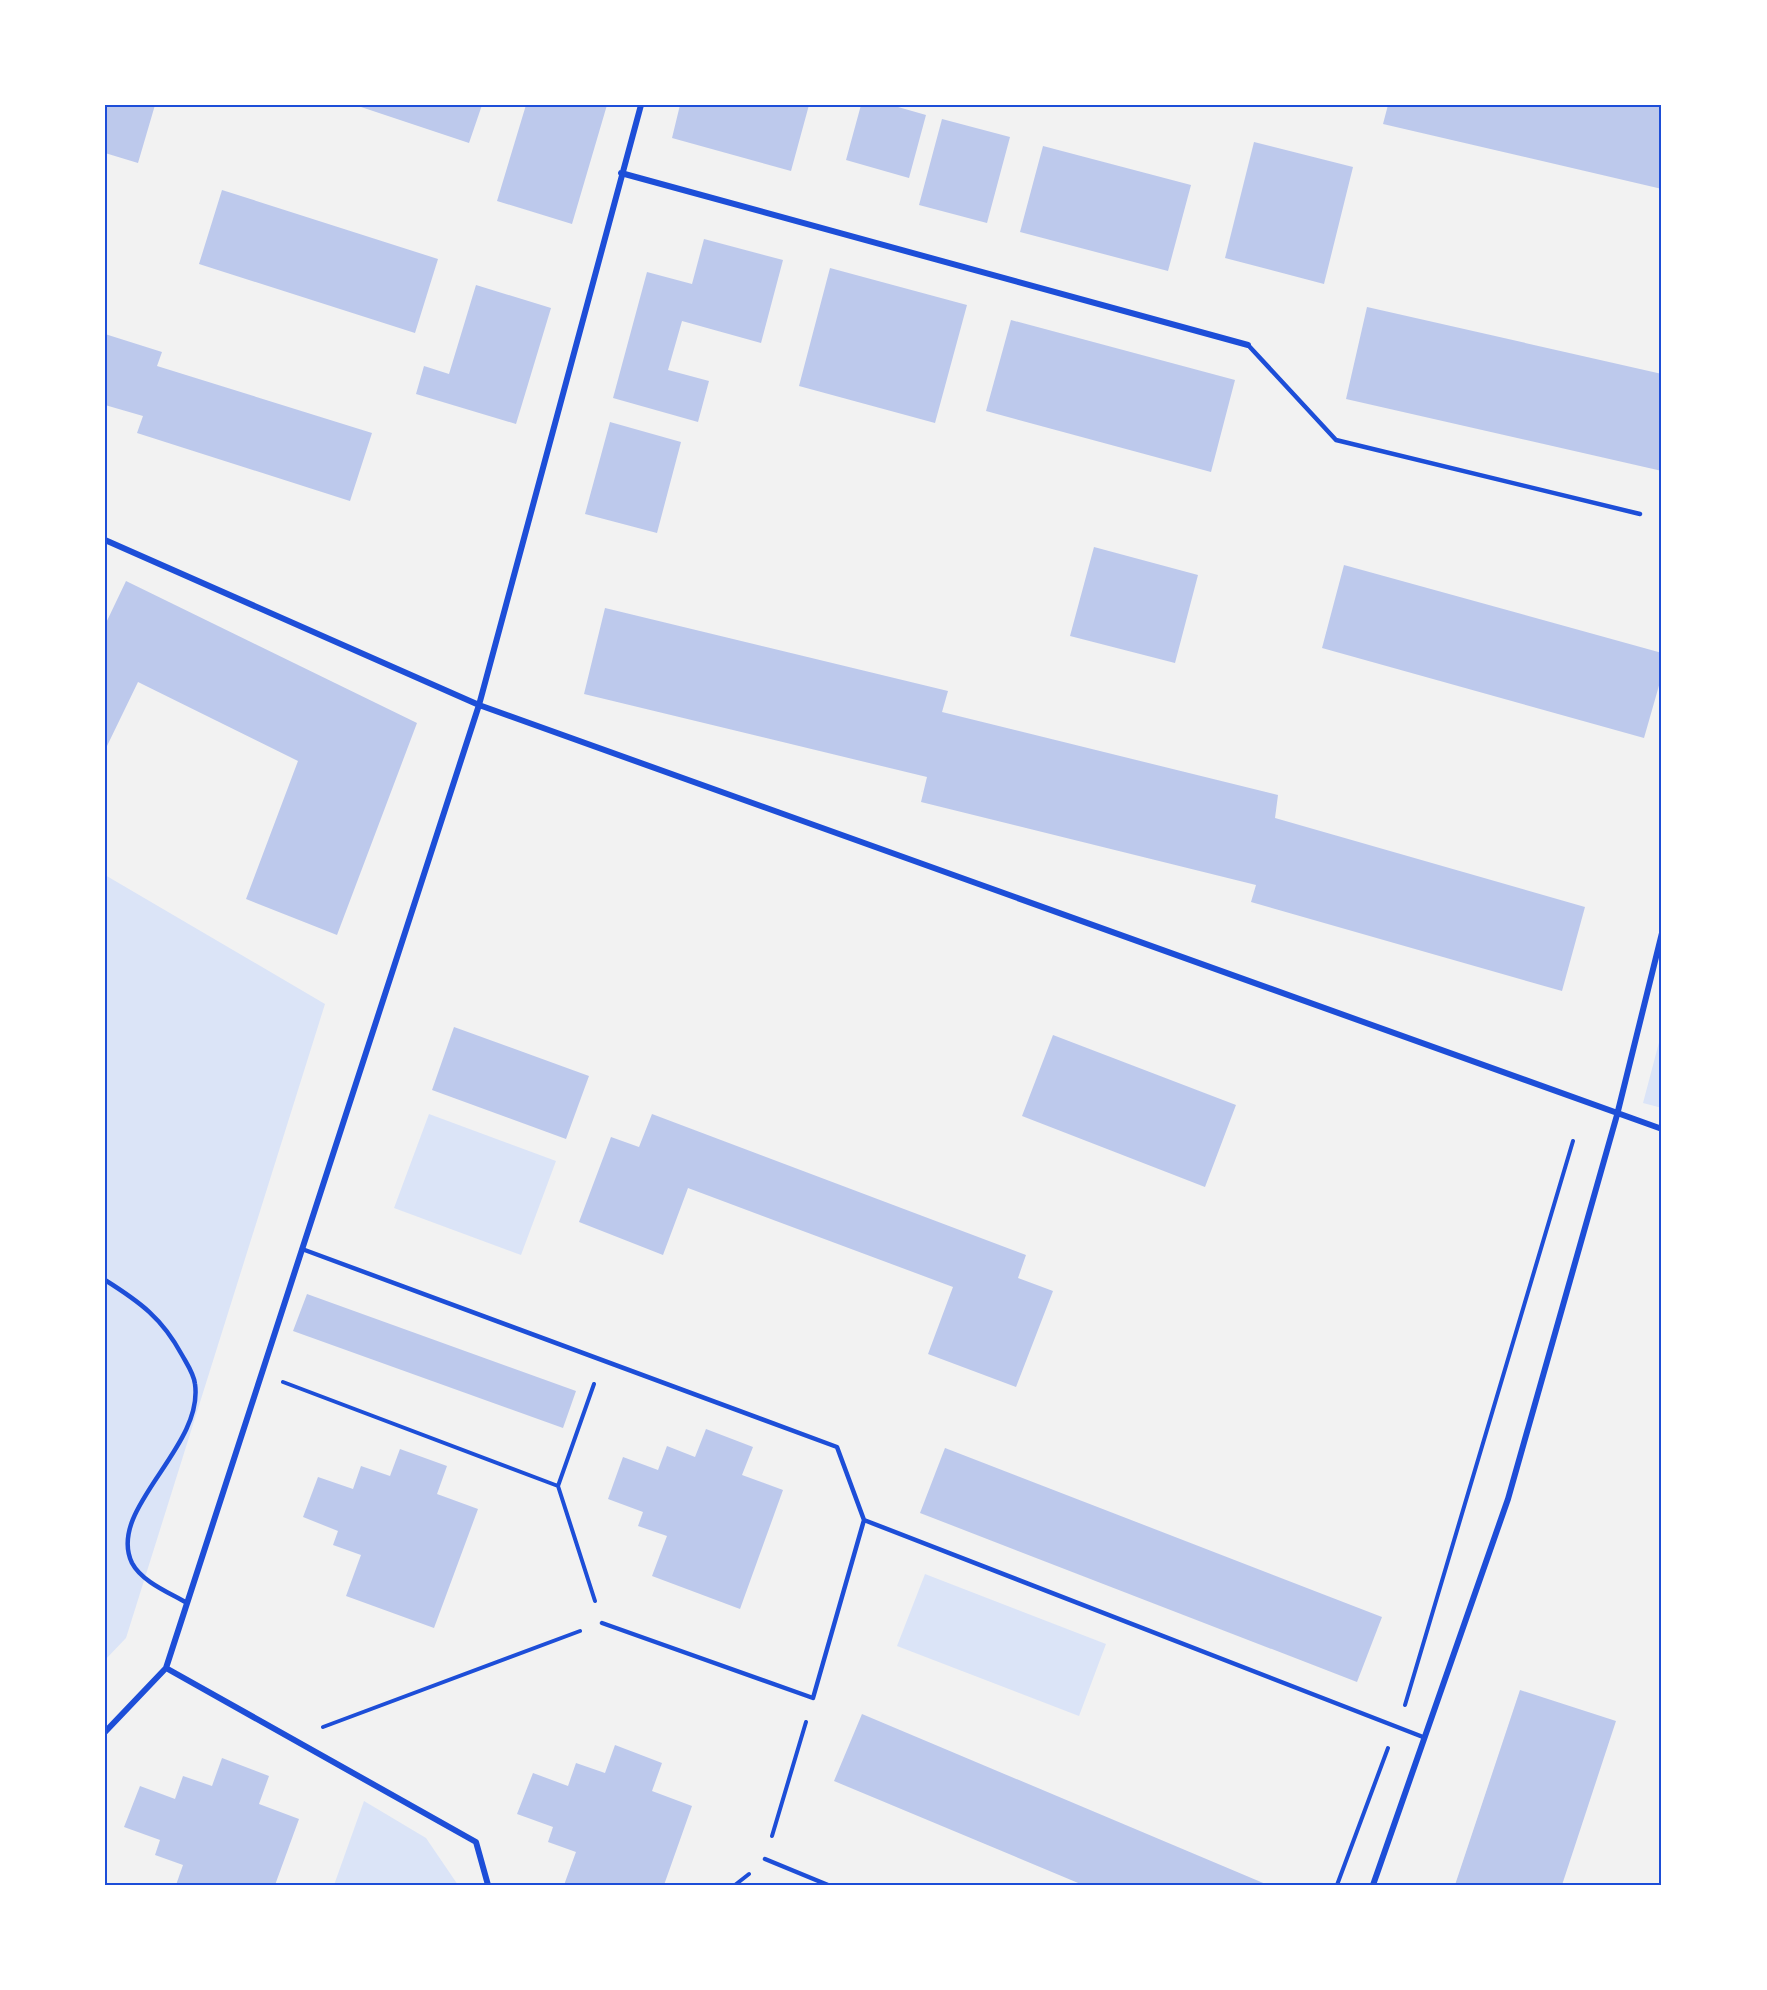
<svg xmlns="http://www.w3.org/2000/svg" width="1767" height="1990" font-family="Georgia,serif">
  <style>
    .green { fill: #dbe4f7 }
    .building { fill: #bdc9ec }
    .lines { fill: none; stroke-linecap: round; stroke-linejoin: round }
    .path { stroke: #1d4ed8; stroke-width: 4 }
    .service { stroke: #1d4ed8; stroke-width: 4.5 }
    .minor { stroke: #1d4ed8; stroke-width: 6 }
    .neatline { fill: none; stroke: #1d4ed8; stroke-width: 2 }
  </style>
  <rect width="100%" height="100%" fill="#f2f2f2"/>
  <path class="green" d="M105,875L325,1004L126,1638L105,1660Z
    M1662,1031V1108L1643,1103Z
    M429,1114L556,1161L521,1255L394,1208Z
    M925,1574L1106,1644L1079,1716L897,1646Z
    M364,1801L426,1838L458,1885H334Z"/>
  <path class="building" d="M105,105H155L138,163L105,153Z
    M355,105H482L469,143Z
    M526,105H607L572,224L497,201Z
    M680,105H809L791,171L672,138Z
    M861,105H891L926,115L909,178L846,160Z
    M1388,105H1662V189L1383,124Z
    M942,119L1010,137L987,223L919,205Z
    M1254,142L1353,167L1324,284L1225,258Z
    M1043,146L1191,185L1168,271L1020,232Z
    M222,190L438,259L415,333L199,264Z
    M704,239L783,260L761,343L682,321L668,370L709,381L698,422L613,398L647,272L692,284Z
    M830,268L967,305L935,423L799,386Z
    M476,285L551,308L516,424L416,394L424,366L449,374Z
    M1367,307L1662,374V471L1346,399Z
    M1011,320L1235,380L1211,472L986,411Z
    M105,334L162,352L157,366L372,433L350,501L137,433L143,416L105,405Z
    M610,422L681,442L657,533L585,514Z
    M1094,547L1198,575L1175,663L1070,636Z
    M1344,565L1662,653V675L1644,738L1322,648Z
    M126,581L417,723L337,935L246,899L298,761L138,682L107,746L105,745V625Z
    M605,608L948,691L942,712L1278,795L1275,818L1585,907L1562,991L1251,902L1256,885L921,802L927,777L584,694Z
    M454,1027L589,1076L566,1139L432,1090Z
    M1053,1035L1236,1105L1205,1187L1022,1116Z
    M652,1114L1026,1255L1018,1278L1053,1291L1016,1387L928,1354L953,1287L688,1188L663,1255L579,1222L611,1137L639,1147Z
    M307,1294L576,1391L563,1428L293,1331Z
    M706,1429L753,1447L742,1475L783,1490L740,1609L652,1576L667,1536L638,1526L643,1512L608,1499L623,1457L658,1470L667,1446L695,1457Z
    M945,1448L1382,1617L1357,1682L920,1513Z
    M400,1449L447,1466L437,1494L478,1509L434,1628L346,1596L361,1555L333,1545L338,1531L303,1517L318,1477L353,1489L361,1466L390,1476Z
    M1520,1690L1616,1721L1562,1885H1455Z
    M862,1714L1268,1885H1083L834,1781Z
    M615,1745L662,1763L652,1791L692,1806L664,1885H564L576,1852L548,1842L553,1827L517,1814L533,1773L568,1786L576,1763L605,1773Z
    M222,1758L269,1776L259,1804L299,1819L275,1885H176L183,1865L155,1855L160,1840L124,1827L140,1786L175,1799L183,1776L212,1786Z"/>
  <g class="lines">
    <path class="path" d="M283,1382L558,1486
      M594,1384L558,1486L595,1601
      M1405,1705L1573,1141
      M323,1727L580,1631
      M772,1836L806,1722
      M735,1885L749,1874
      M1337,1885L1388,1748"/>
    <path class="service" d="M1248,345L1336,440L1640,514
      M302,1249L837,1447L864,1520L1423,1737
      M105,1280C140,1302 162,1318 182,1355C187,1364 194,1374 195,1384C204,1448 106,1509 132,1563C142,1582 170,1593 187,1603
      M602,1623L813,1698L864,1520
      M765,1859L828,1885"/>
    <path class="minor" d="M621,173L1248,345
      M105,540L479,705L1662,1129
      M166,1668L476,1842L488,1885
      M105,1732L166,1668L479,705L641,105
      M1373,1885L1508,1499L1617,1115L1662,933"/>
  </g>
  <rect width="1767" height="1990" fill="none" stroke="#ffffff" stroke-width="213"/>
  <rect x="106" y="106" width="1554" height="1778" class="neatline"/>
</svg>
